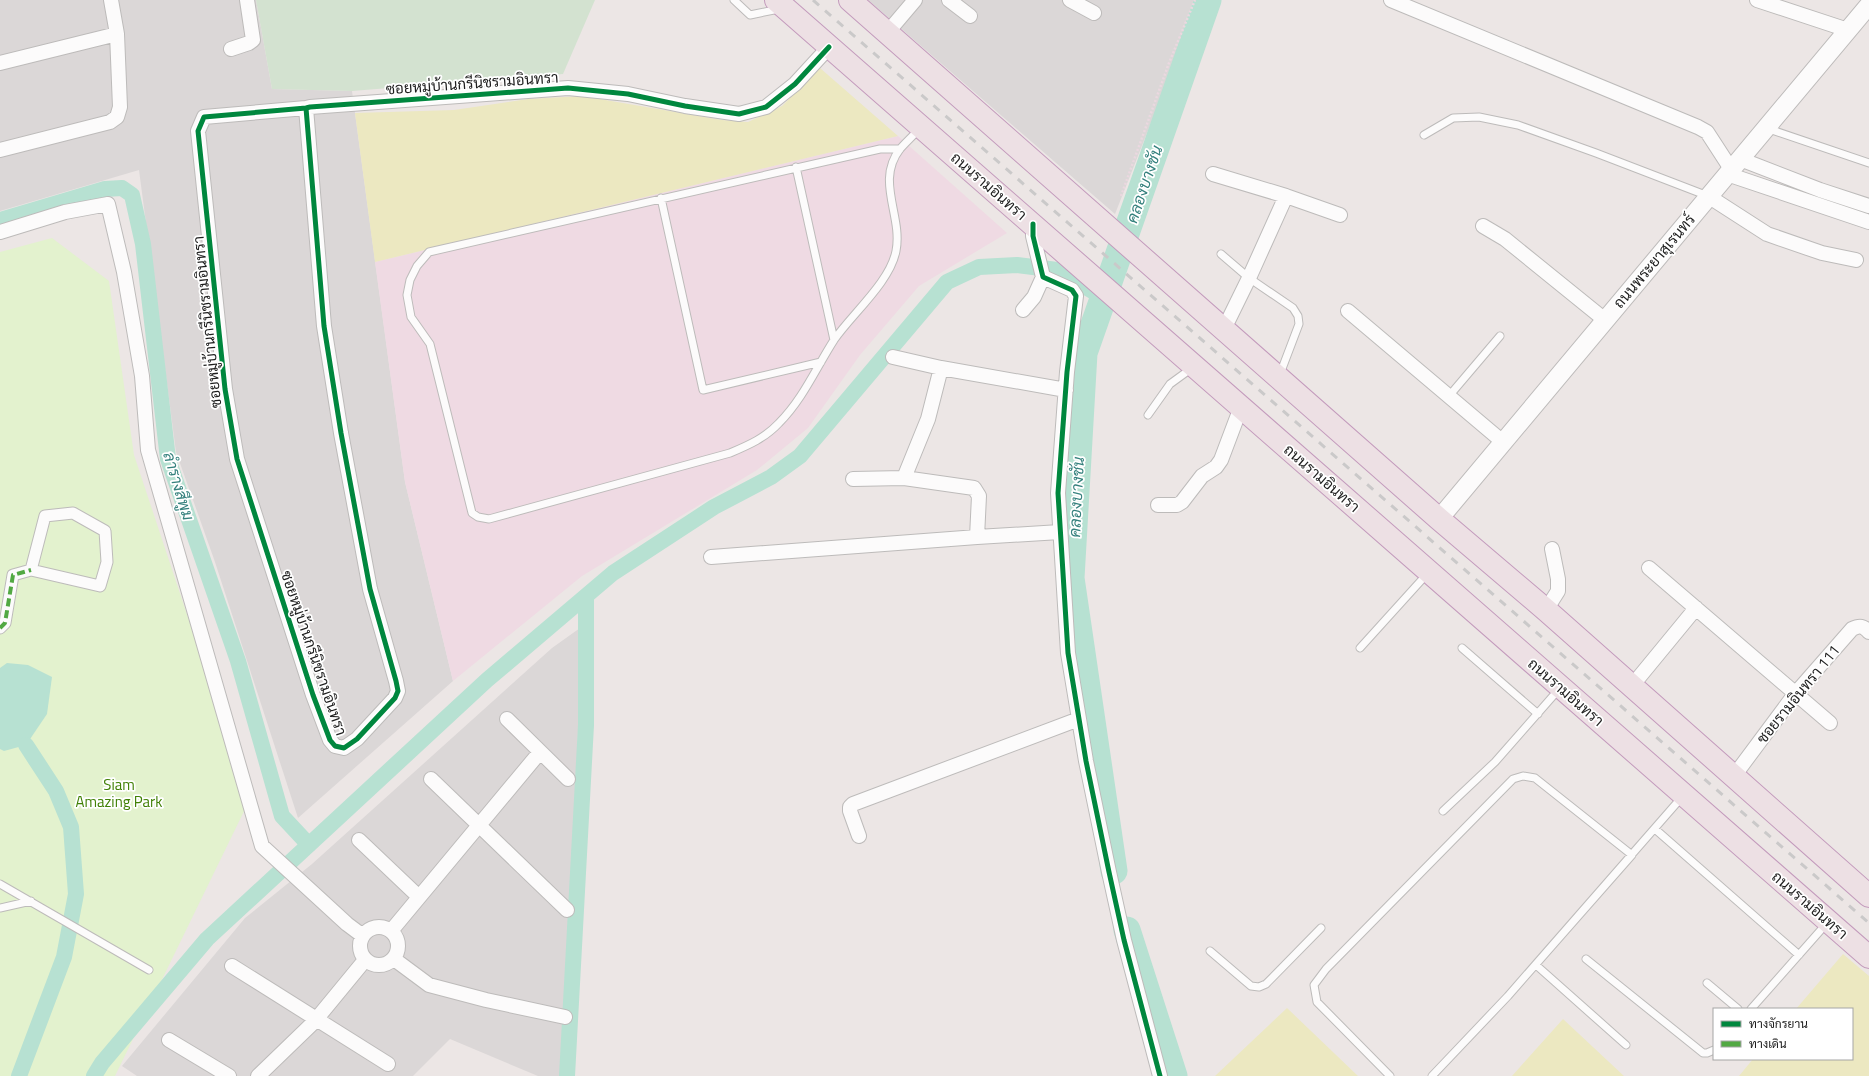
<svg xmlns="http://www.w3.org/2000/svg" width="1869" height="1076" font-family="'Titillium Web',Sarabun,sans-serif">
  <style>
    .residential { fill: #dbd7d7 }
    .commercial { fill: #efdae3 }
    .grass { fill: #ece8c1 }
    .wetland { fill: #d3e2d0 }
    .park { fill: #e3f2ce }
    .water { fill: #b7e1d2 }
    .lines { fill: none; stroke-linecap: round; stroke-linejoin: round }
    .canal { stroke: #b7e1d2; stroke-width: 16 }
    .river { stroke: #b7e1d2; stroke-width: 27 }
    .service-casing { stroke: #bdbbba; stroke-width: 9 }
    .pedestrian-casing { stroke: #bdbbba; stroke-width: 13 }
    .minor-casing { stroke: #bdbbba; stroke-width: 16 }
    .tertiary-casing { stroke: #bdbbba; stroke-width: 20 }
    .trunk-casing { stroke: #c39abc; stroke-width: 24 }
    .path { stroke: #ebd8e0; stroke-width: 2.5; stroke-dasharray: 2 2; stroke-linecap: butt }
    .service { stroke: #fcfbfb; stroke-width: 7 }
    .pedestrian { stroke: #fcfbfb; stroke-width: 11 }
    .minor { stroke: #fcfbfb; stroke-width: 14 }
    .tertiary { stroke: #fcfbfb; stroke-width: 18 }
    .trunk { stroke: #ede0e4; stroke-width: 22 }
    .rail { stroke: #cac9c9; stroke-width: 3; stroke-dasharray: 8 8; stroke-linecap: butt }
    .quiet { stroke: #52a943; stroke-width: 4; stroke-dasharray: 8 4; stroke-linecap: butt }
    .cycleway-casing { stroke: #fff; stroke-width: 8 }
    .cycleway { stroke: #00873e; stroke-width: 5 }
    .labels { text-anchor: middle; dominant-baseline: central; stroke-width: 3.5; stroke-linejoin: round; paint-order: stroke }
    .street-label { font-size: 15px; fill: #1d1d1d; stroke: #fff }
    .park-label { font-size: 15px; fill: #408005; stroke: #fff }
    .water-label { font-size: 16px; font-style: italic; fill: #35817d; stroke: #fff }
  </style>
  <rect width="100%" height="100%" fill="#ece6e5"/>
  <path class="residential" d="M0,0H256L272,89L352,91L405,482L453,681L298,818L215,562L176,452L139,170L0,211Z
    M868,0H1204L1179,52L1115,214Z
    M580,628L576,830L567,1076H538L450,1039L413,1076H137L122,1066L245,918L312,864L552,648Z"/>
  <path class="commercial" d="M898,136L1007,233L919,286L860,355L808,428L757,470L582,576L453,681L405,482L375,262Z"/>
  <path class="grass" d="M820,68L898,136L375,262L355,113L454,110L528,99L582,96L722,120L748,122L782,106Z
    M1843,954L1869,976V1076H1739L1753,1059H1852V1009H1796Z
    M1287,1008L1358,1076H1215Z
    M1563,1019L1624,1076H1512Z"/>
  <path class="wetland" d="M256,0H595L563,74L352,91L272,89Z"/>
  <path class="park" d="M52,238L109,281L134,455L249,801L115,1076H0V252Z"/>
  <path class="water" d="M7,663L28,665L52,677L47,714L26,745L4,751L0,749V668Z"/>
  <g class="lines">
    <path class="canal" d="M0,220L105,189L122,188L132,195L143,244L168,459L238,661L282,816L309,845
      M19,1076L64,957L76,894L71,827L56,791L26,745
      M94,1076L102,1063L207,939L487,680L613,573L714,507L771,477L800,456L947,282L979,267L1017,265L1057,270L1104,298
      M567,1076L586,725V596"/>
    <path class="river" d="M1114,871L1071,578L1084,353L1208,0
      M1127,930L1174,1076"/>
    <defs>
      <path id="service" d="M734,0L750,15L779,9
        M1766,128L1869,163
        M1424,135L1453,118L1479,117L1518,125L1596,153L1708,196
        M900,149H880L429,252L417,266L410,280L407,295L411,317L430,344L472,513L478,517L489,519L730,453C749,445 765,438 779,423C803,399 816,368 834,340C852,314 890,282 896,251C903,216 875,181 900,149C906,142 913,136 919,129
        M796,167L834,340
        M661,198L703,390L821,362
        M1221,254L1249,278L1293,308L1298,316L1299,324L1280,374
        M1449,396L1500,336
        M1148,415L1170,384L1192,368
        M1360,648L1427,574
        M1462,648L1538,714
        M1443,811L1495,762L1560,688
        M1655,829L1799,955
        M0,884L149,970
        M0,908L31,901
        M1210,951L1251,986L1259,987L1266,984L1321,928
        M1586,959L1703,1053H1707L1714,1050
        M1536,965L1626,1045
        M1707,983L1738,1009
        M1751,1009L1827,923
        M1390,1076L1317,1002L1314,985L1326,969L1513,779L1523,776L1535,778L1632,855L1508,996L1682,797
        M1432,1076L1508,996"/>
      <path id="pedestrian" d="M0,628L5,623L13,575L31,570L100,586L107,562L105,531L73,513L45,516L31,570"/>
      <path id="minor" d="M949,0L970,16
        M1070,0L1094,13
        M1391,0L1698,127L1707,132L1731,169
        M1757,0L1848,30
        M887,33L915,0
        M231,49L249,43L253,40L247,0
        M0,63L117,34
        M306,108L324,326L341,433L370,589L396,681L398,691L395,698L357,739L344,748L335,746L330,740L313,695L237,459L225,389L198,131L204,117L306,108L310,107L568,88L628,94L685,106L739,114L766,107L795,84L829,47
        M0,150L110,122L117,117L120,107L117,34L111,0
        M1740,159L1820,190L1869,206
        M1213,174L1286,196L1340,215
        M1727,174L1869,222
        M1708,196L1767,234L1822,253L1856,260
        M1033,224V236L1043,277L1072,290L1076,296L1067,372L1058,493L1068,653L1086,761L1109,872L1124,940L1160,1076
        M1483,226L1505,239L1605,320
        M0,232L65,212L108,204L124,272L142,376L148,450L262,846L347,924L363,936
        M1023,310L1034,297L1043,277
        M1348,311L1503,442
        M1224,329L1249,278L1286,196
        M893,357L941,368L1066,390
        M904,478L974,488L979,496L977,537
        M853,479L904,478L928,419L941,368
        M1158,505H1177L1182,502L1202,476L1216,467L1221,460L1241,407
        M711,557L977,537L1060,532
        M1649,568L1830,723
        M1546,610L1558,591V579L1552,549
        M1631,687L1696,608
        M507,719L568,779
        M1734,776L1795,694L1852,629C1860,625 1863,626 1869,632
        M431,779L567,910
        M859,836L850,811V807L853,804L1079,719
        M359,840L419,897
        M360 946a19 19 0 1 1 38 0a19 19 0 1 1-38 0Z
        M391,931L540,752
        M394,959L429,985L486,1000L565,1017
        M232,966L388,1064
        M169,1040L229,1076
        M258,1076L314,1022L365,960"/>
      <path id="tertiary" d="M1439,519L1869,5"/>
      <path id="trunk" d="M776,0L1869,957
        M850,0L1439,519L1546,610L1869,896"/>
    </defs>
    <use href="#service" class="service-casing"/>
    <use href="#pedestrian" class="pedestrian-casing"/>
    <use href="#minor" class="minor-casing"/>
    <use href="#tertiary" class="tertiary-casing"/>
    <use href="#trunk" class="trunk-casing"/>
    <path class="path" d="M1121,196L1169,63L1195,0"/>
    <use href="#service" class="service"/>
    <use href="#pedestrian" class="pedestrian"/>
    <use href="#minor" class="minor"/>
    <use href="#tertiary" class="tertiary"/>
    <use href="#trunk" class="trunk"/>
    <path class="rail" d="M813,0L1869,923"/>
    <path class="quiet" d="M0,628L5,623L13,575L31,570"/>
    <defs>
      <path id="cycleway" d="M306,108L324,326L341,433L370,589L396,681L398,691L395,698L357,739L344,748L335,746L330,740L313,695L237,459L225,389L198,131L204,117L306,108L310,107L568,88L628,94L685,106L739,114L766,107L795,84L829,47
        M1033,224V236L1043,277L1072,290L1076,296L1067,372L1058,493L1068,653L1086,761L1109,872L1124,940L1160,1076"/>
    </defs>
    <use href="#cycleway" class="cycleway-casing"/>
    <use href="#cycleway" class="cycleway"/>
  </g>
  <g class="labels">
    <g class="street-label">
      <text transform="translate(472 83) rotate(-4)">ซอยหมู่บ้านกรีนิชรามอินทรา</text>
      <text transform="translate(989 186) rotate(41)">ถนนรามอินทรา</text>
      <text transform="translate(1654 261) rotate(-50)">ถนนพระยาสุเรนทร์</text>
      <text transform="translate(207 322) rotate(-96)">ซอยหมู่บ้านกรีนิชรามอินทรา</text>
      <text transform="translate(1322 478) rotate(41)">ถนนรามอินทรา</text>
      <text transform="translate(314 653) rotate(71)">ซอยหมู่บ้านกรีนิชรามอินทรา</text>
      <text transform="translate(1566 692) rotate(41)">ถนนรามอินทรา</text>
      <text transform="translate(1798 694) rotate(-51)">ซอยรามอินทรา 111</text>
      <text transform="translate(1810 905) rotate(41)">ถนนรามอินทรา</text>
    </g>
    <g class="park-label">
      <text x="119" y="784">Siam<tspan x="119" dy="17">Amazing Park</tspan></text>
    </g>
    <g class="water-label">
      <text transform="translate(1144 184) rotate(-71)">คลองบางชัน</text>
      <text transform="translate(179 486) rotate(73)">ลำรางสีพูม</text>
      <text transform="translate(1076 497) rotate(-87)">คลองบางชัน</text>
    </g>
  </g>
  <rect x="1713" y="1008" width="140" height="52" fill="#ffffff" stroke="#a5a5a5"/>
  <rect x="1721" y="1021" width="20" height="6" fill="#00873e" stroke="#a5a5a5"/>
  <text x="1749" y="1028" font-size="12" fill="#1d1d1d">ทางจักรยาน</text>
  <rect x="1721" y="1041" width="20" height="6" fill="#52a943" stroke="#a5a5a5"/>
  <text x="1749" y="1048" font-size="12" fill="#1d1d1d">ทางเดิน</text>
</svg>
